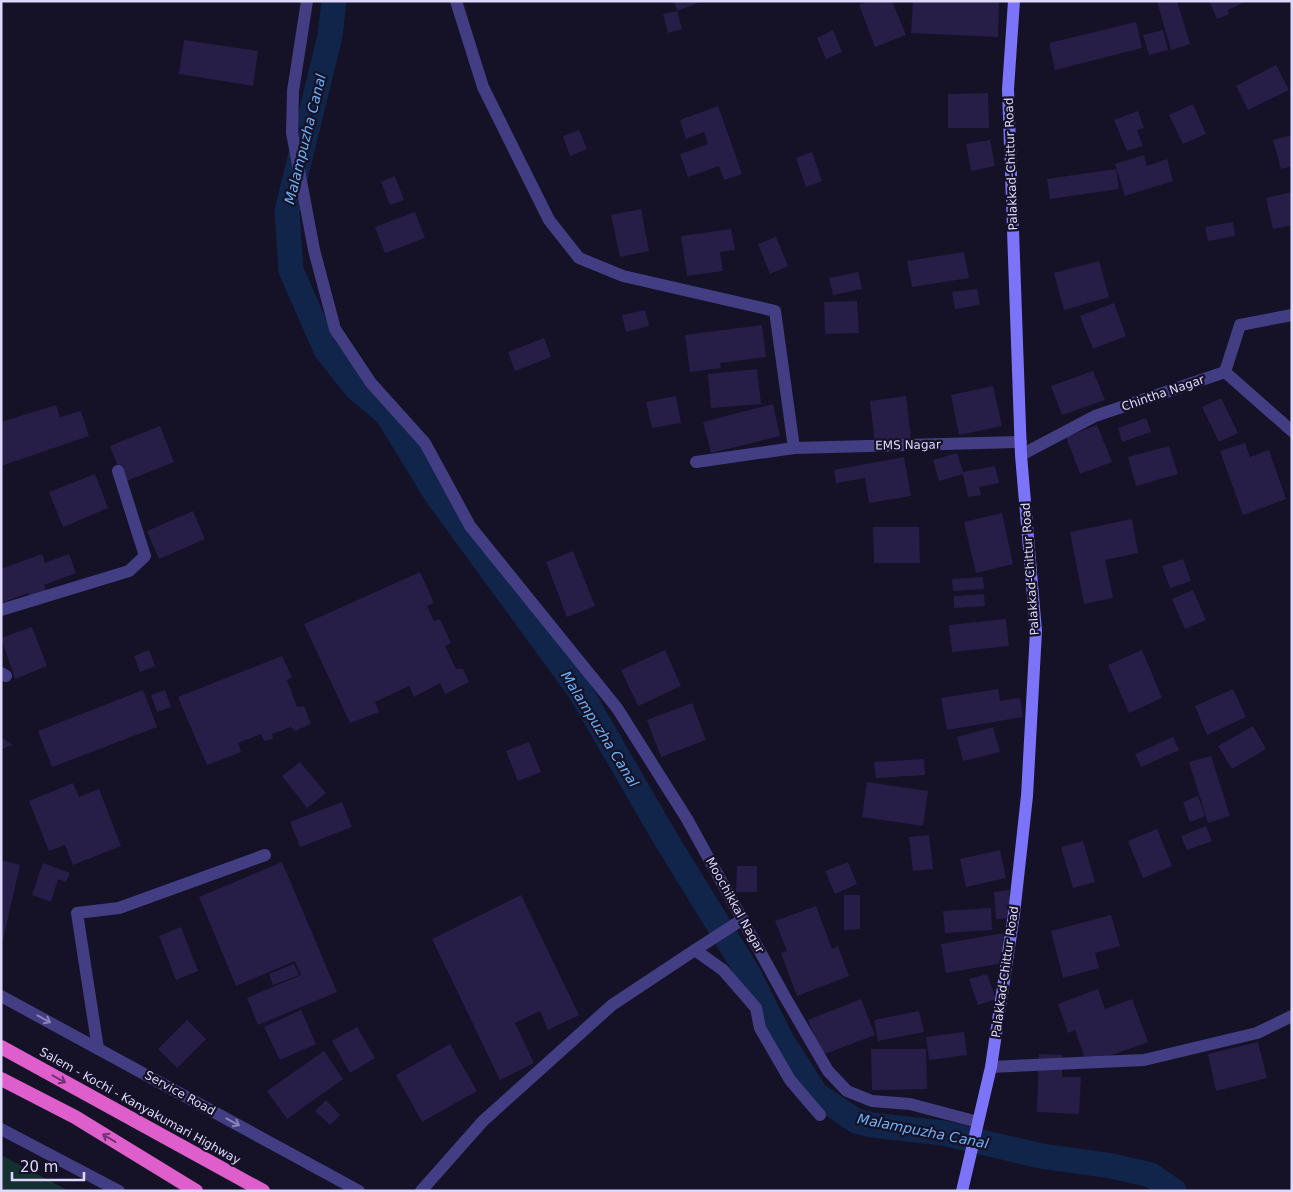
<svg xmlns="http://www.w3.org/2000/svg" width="1293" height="1192" font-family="'DejaVu Sans',sans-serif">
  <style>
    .green { fill: #143030 }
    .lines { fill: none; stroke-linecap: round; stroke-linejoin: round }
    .canal { stroke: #11254a; stroke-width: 25 }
    .building { fill: #271e47 }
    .minor { stroke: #433e83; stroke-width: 12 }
    .tertiary { stroke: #433e83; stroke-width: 12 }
    .secondary { stroke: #7b74f8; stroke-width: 12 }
    .trunk { stroke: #de5fcc; stroke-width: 14 }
    .oneway { stroke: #8983ba }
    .oneway2 { stroke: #6f3471 }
    .labels { text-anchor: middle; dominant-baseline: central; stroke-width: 4.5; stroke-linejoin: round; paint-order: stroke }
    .street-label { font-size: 12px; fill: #ded8fd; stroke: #151127 }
    .water-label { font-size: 14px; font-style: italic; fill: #6bb3f8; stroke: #151127 }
  </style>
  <rect width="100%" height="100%" fill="#151127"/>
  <path class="green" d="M1,1155L69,1191H1Z"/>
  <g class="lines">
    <path class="canal" d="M334,1L330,36L287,211L291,270L326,350L357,389L387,414L436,494L580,691L664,836L748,973L781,1039L816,1094L856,1121L872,1125L943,1133L1041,1156L1112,1166L1151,1175L1174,1191"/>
  </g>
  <path class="building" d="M673,1H702L678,11Z
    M869,1H892L906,35L875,47L859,5Z
    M913,1H999L998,37L911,33Z
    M1157,1H1177L1190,44L1171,50Z
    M1209,1H1246L1228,10L1229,14L1217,19Z
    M677,11L682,29L668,33L663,14Z
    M1136,22L1142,48L1055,70L1049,43Z
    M833,30L842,52L826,59L817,38Z
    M1163,30L1168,50L1149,55L1143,35Z
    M184,40L258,51L253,86L179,74Z
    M1276,65L1289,90L1248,110L1236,86Z
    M988,93L989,128H948V94Z
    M1193,104L1206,134L1183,144L1169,115Z
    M718,106L742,174L724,180L719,166L688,177L680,154L708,144L704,132L686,139L680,120Z
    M1138,111L1144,128L1137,130L1143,146L1127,151L1114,120Z
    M579,130L587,149L570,156L563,136Z
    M1292,135V166L1281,169L1273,140Z
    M990,140L995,166L971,171L966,144Z
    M812,152L822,181L806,187L796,158Z
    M1144,155L1147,166L1167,159L1173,181L1125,196L1115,164Z
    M1116,169L1119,189L1050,199L1047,179Z
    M395,176L404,200L390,205L381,182Z
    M1292,192V225L1273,229L1266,198Z
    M641,209L649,251L620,257L611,215Z
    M415,212L425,238L385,253L375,227Z
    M1233,222L1235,236L1208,241L1205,227Z
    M731,229L735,250L720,252L723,271L687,276L681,236Z
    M776,237L788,266L770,274L758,244Z
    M964,252L969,278L912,287L907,261Z
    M1099,261L1109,297L1064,310L1054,273Z
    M858,272L862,289L833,295L829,278Z
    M977,289L980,305L955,309L952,292Z
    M857,301L859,333L825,334L824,302Z
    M1114,303L1126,336L1093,349L1080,316Z
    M645,310L649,326L626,332L622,315Z
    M762,325L766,357L720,363L721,368L690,372L685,335Z
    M544,338L551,357L515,371L508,352Z
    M757,369L761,404L711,408L708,374Z
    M1093,371L1105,400L1062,415L1051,386Z
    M993,386L1002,426L959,435L951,395Z
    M676,396L681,423L652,428L646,402Z
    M906,396L911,439L875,443L870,401Z
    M1221,398L1238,433L1219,442L1202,407Z
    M773,404L780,436L711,453L703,422Z
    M56,405L60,417L81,411L89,436L1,466V422Z
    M1146,418L1151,432L1122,442L1118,428Z
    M1097,425L1112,462L1080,474L1066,437Z
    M160,426L174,462L124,482L110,446Z
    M1245,443L1250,457L1269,450L1286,499L1243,515L1220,451Z
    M1169,446L1178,474L1136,486L1128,457Z
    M957,453L963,472L995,466L999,483L979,487L981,495L968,497L963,474L939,481L933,460Z
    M904,457L911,496L869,503L865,478L836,483L834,470Z
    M95,474L108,508L63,527L49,492Z
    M193,511L205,539L159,559L147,531Z
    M1002,513L1013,564L976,573L964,522Z
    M1132,519L1138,553L1105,560L1113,598L1084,604L1070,532Z
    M873,527H919L920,563H874Z
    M573,551L595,606L567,617L546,562Z
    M42,554L45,563L69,554L76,573L44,585L48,594L31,600L28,593L1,603V569Z
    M1183,559L1191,581L1170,588L1162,566Z
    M420,572L434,603L427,606L434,621L440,619L451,643L445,646L456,669H463L469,682L445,694L440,683L414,697L409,686L375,702L379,712L350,723L304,624Z
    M983,577L984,589L953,591L952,579Z
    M1193,590L1206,620L1185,629L1172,599Z
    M984,594L985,606L954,608V596Z
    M1006,619L1009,646L952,652L949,625Z
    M32,627L47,666L15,679L1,638Z
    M149,650L155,666L140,672L134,656Z
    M665,650L681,686L638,706L621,670Z
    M1142,650L1162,698L1129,713L1108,665Z
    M282,656L292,677L287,680L297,707L304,706L311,724L295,731L291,727L272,734L273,739L264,741L261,734L238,743L241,752L207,765L178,697Z
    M998,689L1000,701L1020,698L1023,717L947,730L941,698Z
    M1233,689L1246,717L1207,735L1195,706Z
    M143,690L157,727L52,767L38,731Z
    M165,690L171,707L157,712L151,695Z
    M692,703L706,740L661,757L647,720Z
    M1253,726L1266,749L1232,769L1218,746Z
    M993,727L1000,752L963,761L957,737Z
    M1,737L13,745L1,749Z
    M1173,737L1179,750L1141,767L1135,754Z
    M529,742L541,772L518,781L506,751Z
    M1211,756L1230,816L1208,823L1189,762Z
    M924,759L925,775L876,778L874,762Z
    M300,762L326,793L307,808L282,776Z
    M867,782L928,791L923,826L862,817Z
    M73,783L79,797L99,789L121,846L73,865L65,845L49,851L29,801Z
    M1198,796L1205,816L1190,822L1183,802Z
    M342,802L352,827L300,847L290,822Z
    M1206,826L1212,841L1187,850L1181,836Z
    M1157,829L1172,866L1143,878L1128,841Z
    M929,835L933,869L913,871L909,837Z
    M1083,841L1095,882L1073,888L1061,847Z
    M1000,850L1006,878L966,887L960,859Z
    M1,860L20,865L2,944H1Z
    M282,862L337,992L258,1025L247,998L301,975L295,961L236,986L199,897Z
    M848,862L857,884L835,894L825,871Z
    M43,863L70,873L66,882L58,879L51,902L32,895Z
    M737,866H757V892H736Z
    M1009,890L1012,918L996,919L994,892Z
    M521,895L579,1015L548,1030L540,1011L515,1023L534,1063L500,1080L432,939Z
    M844,895H860V929L844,930Z
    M816,906L832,949L838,946L849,976L797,996L781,953L787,951L775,921Z
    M991,908L992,930L945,933L943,911Z
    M1111,915L1120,946L1095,953L1099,968L1063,978L1051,931Z
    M181,927L198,971L176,980L159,936Z
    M1004,933L1009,962L946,973L941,944Z
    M294,964L299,975L273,985L269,974Z
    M987,974L996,999L978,1005L969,979Z
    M1098,989L1105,1009L1132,999L1148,1042L1087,1064L1075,1030L1068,1033L1058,1004Z
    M861,999L875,1035L822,1055L808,1020Z
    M301,1010L316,1044L280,1060L264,1027Z
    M919,1011L924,1032L878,1041L874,1020Z
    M187,1020L206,1039L177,1068L158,1049Z
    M357,1027L375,1058L350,1073L332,1041Z
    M964,1032L967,1055L929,1060L926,1037Z
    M1258,1042L1267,1078L1216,1091L1208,1054Z
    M450,1044L477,1091L422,1122L396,1075Z
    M871,1049H926L927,1089L872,1090Z
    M324,1051L343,1079L287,1119L267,1091Z
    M1039,1054L1062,1055V1077H1081L1079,1114L1037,1112Z
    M326,1100L340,1115L330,1125L315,1111Z"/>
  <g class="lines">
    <path class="minor" d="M307,1L293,91L292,133L314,250L335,329L371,383L425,443L470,526L617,708L687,819L785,997L828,1071L847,1091L872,1101L910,1104L978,1122
      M456,1L483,87L549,220L579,258L623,276L775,311L794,448
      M1225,372L1240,325L1292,315
      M1021,455L1095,416L1225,372L1292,431
      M696,462L794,448L1021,442
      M1,610L129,571L145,556L118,471
      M1,673L6,676
      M695,950L743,919
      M98,1049L77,913L119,908L265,855
      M991,1067L1144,1060L1257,1033L1292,1016
      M421,1191L483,1121L612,1005L695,950L723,970L756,1008L760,1028L790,1080L820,1115"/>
    <path class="tertiary" d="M1,996L359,1191
      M1,1129L119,1191"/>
    <path class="secondary" d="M962,1191L991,1067L1014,914L1027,796L1036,631L1021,455L1008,89L1014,1"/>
    <path class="trunk" d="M1,1047L263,1191
      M1,1079L75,1117L196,1191"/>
  </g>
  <defs><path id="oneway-shaft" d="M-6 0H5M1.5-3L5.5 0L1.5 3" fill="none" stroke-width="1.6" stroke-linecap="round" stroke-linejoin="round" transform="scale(1.25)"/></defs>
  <g class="oneway">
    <use href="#oneway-shaft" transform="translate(44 1019) rotate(29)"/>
    <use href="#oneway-shaft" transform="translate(233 1122) rotate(29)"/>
  </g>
  <g class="oneway2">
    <use href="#oneway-shaft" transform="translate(59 1079) rotate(29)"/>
    <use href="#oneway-shaft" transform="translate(109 1138) rotate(-149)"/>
  </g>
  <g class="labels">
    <g class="street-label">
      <text transform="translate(1011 164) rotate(-92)">Palakkad-Chittur Road</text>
      <text transform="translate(1163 393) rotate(-19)">Chintha Nagar</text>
      <text transform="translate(908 445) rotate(-1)">EMS Nagar</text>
      <text transform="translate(1030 569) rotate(-94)">Palakkad-Chittur Road</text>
      <text transform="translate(735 905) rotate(61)">Moochikkal Nagar</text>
      <text transform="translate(1005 972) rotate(-82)">Palakkad-Chittur Road</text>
      <text transform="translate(180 1093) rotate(29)">Service Road</text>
      <text transform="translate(140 1106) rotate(29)">Salem - Kochi - Kanyakumari Highway</text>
    </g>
    <g class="water-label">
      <text transform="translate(305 139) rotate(-76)">Malampuzha Canal</text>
      <text transform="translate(600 729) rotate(58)">Malampuzha Canal</text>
      <text transform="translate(923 1131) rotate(11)">Malampuzha Canal</text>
    </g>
  </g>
  <rect width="1293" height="1192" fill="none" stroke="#ded8fd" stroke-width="5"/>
  <path d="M12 1172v8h72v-8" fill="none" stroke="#ded8fd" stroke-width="2.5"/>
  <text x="20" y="1172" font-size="15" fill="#ded8fd" stroke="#151127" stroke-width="4" paint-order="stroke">20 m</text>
</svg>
